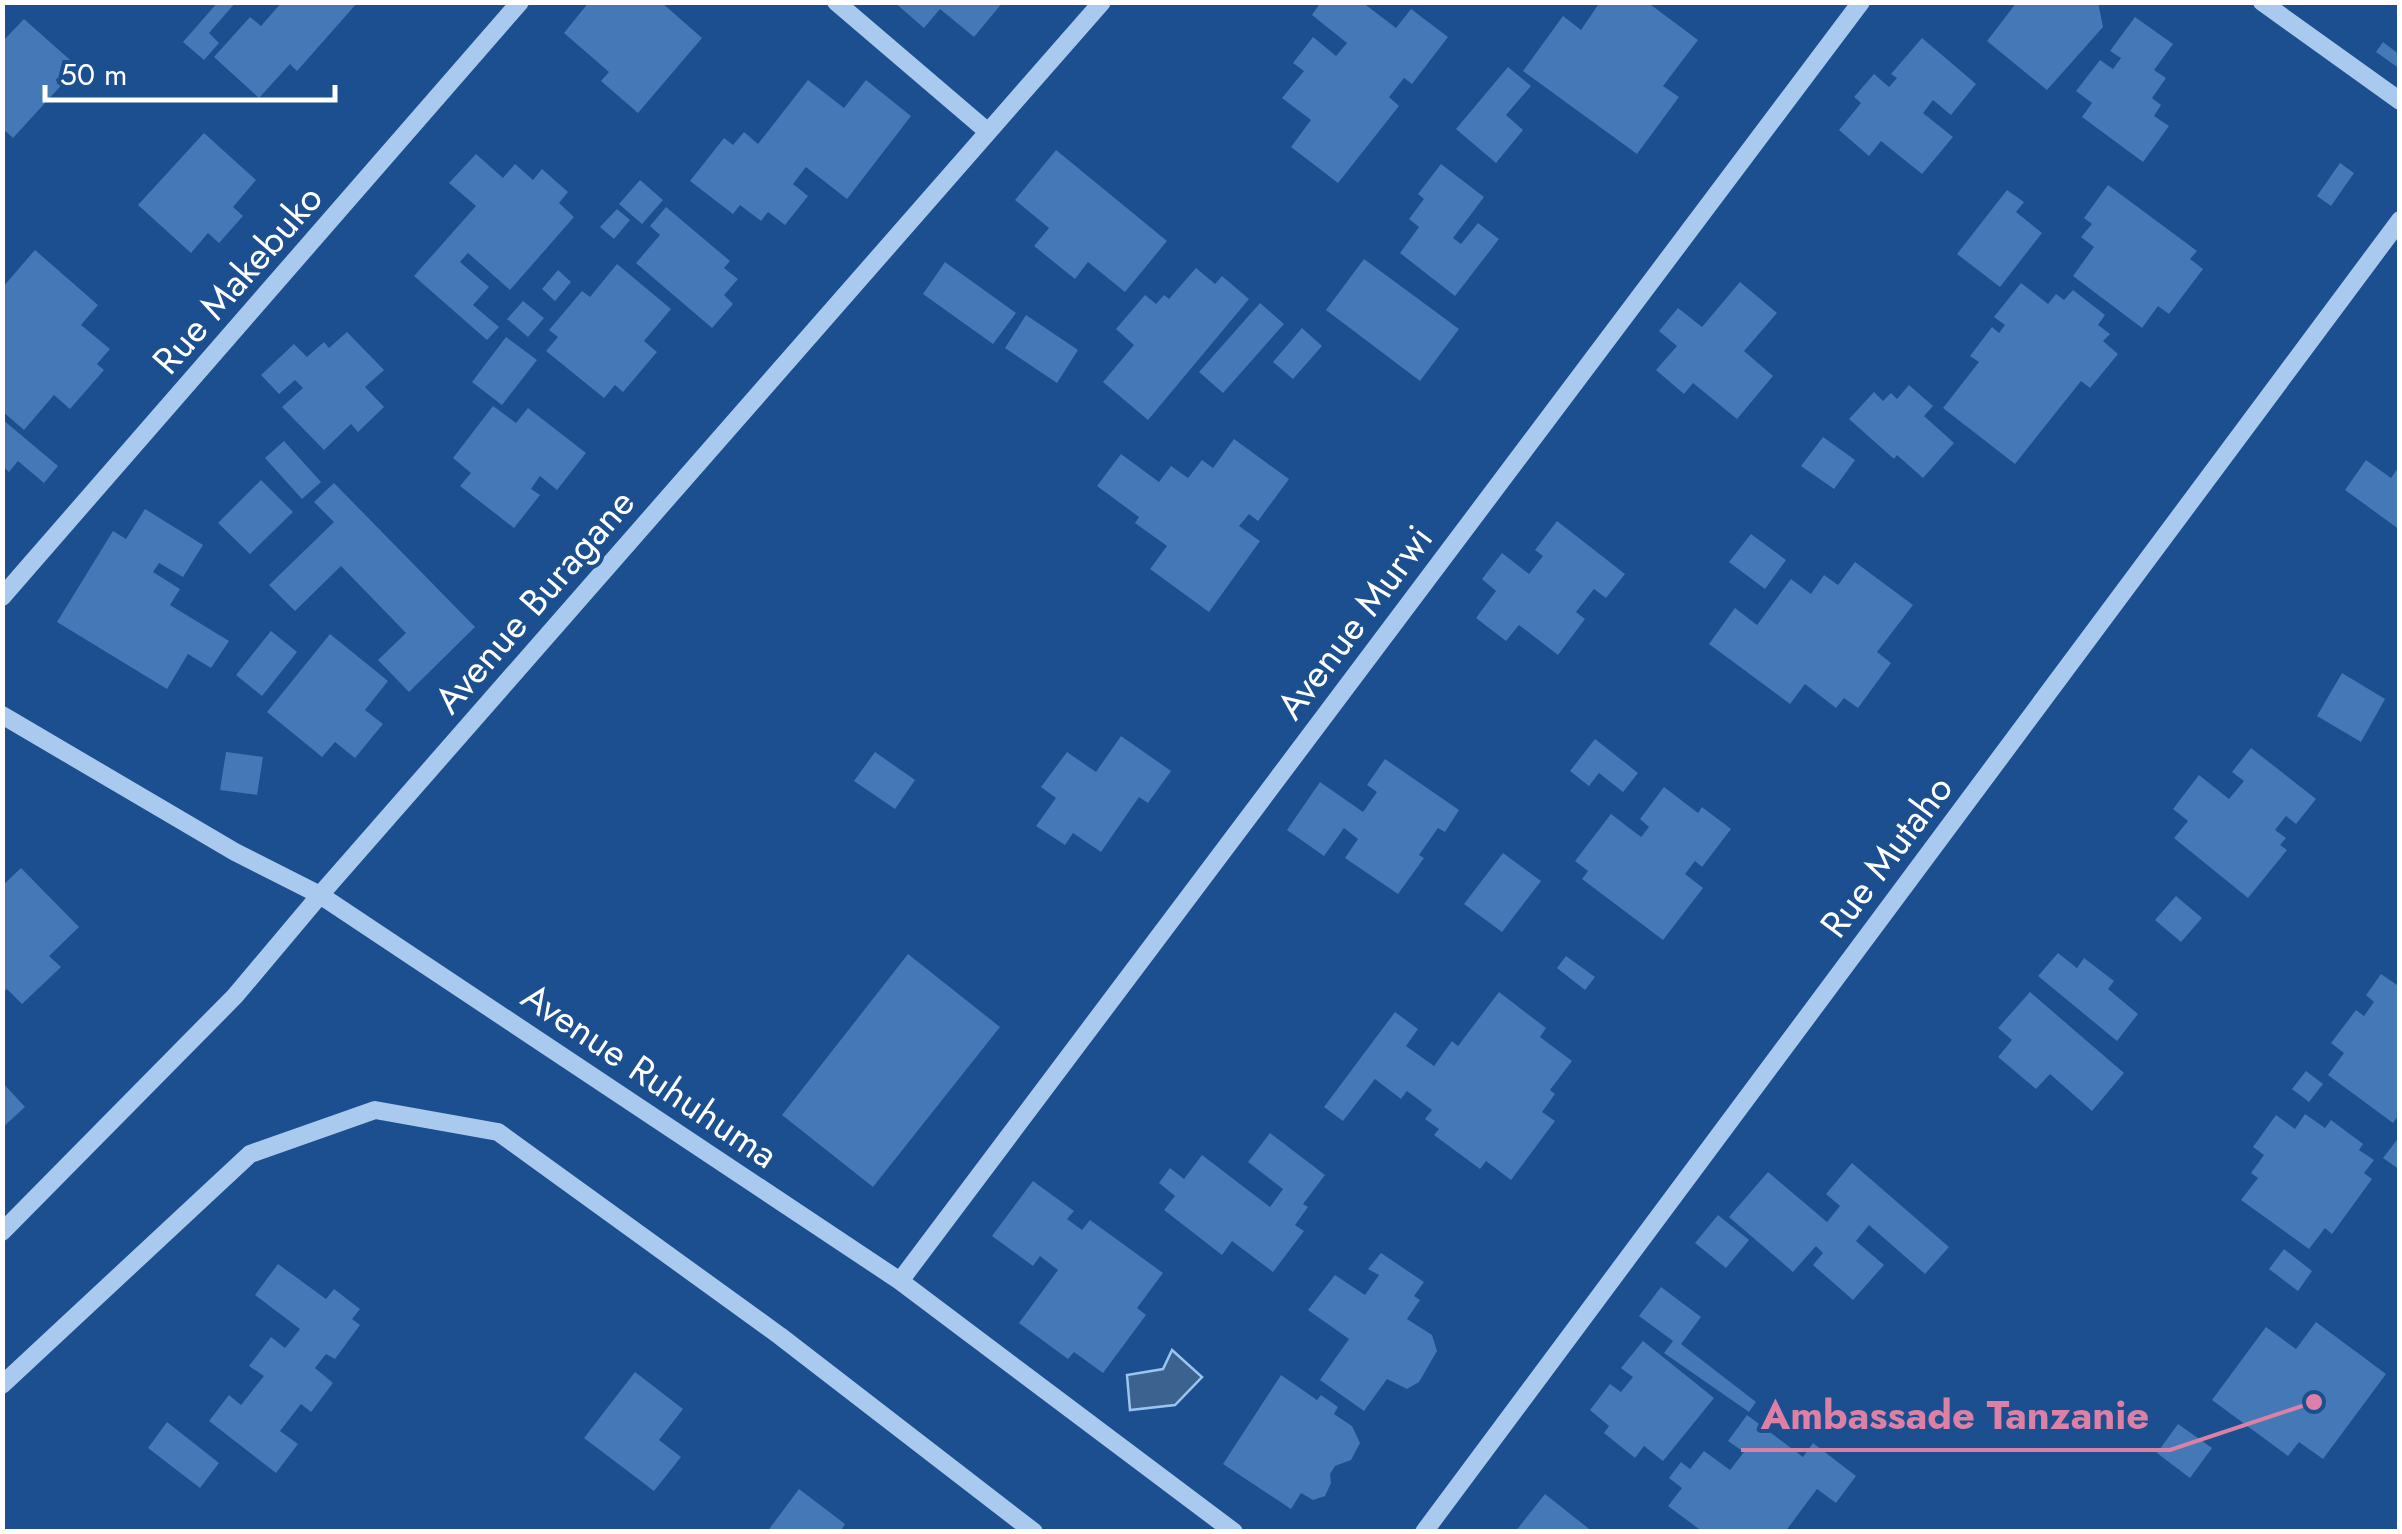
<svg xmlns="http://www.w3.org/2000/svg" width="2402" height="1534" font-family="Jost,sans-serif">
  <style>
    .water { fill: #3c6290; stroke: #9cc4f0; stroke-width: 2.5 }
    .building { fill: #4478b7 }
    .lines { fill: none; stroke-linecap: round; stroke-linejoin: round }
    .minor { stroke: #a9c9ee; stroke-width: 18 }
    .labels { text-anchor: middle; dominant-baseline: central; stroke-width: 8; stroke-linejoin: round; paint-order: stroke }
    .street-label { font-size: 38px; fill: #fff; stroke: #1b4f8f }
    .leader { fill: none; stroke: #dd80a5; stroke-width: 4 }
    .callout-dot { fill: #dd80a5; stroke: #1b4f8f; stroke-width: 4 }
    .callout-label { font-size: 40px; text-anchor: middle; font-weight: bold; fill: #dd80a5; stroke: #1b4f8f; stroke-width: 8; stroke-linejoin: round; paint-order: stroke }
  </style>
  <rect width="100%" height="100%" fill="#1b4f8f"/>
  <path class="water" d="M1172,1350L1202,1377L1175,1405L1130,1410L1127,1375L1163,1369Z"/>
  <path class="building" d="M218,2H236L209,33L219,43L204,60L183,42Z
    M282,2H358L297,71L290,64L259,98L214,57L250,17L261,26Z
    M589,2H661L702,38L638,113L601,81L609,72L564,33Z
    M894,2H1003L974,37L940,9L924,28Z
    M1321,2H1362L1396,28L1411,9L1448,37L1412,84L1404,78L1389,97L1399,106L1338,183L1291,147L1311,120L1282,98L1304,71L1293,63L1313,37L1336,56L1347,43L1312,15Z
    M1600,2H1647L1698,40L1663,86L1679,97L1637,154L1523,71L1563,16L1581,30Z
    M2017,2H2098L2103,27L2047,90L1987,41Z
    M2135,17L2173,44L2154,70L2166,78L2152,98L2161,105L2154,116L2169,126L2143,162L2082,117L2092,103L2076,91L2100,60L2113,69L2121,58L2110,51Z
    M24,19L78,67L13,138L2,128V42Z
    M1922,38L1976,84L1951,115L1933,100L1923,113L1953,137L1922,174L1881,141L1869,156L1839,130L1861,103L1854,97L1874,74L1889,87L1897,78L1891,74Z
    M2383,42L2400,55V69L2376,52Z
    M1508,67L1531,86L1506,115L1523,130L1496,163L1456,129Z
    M808,80L844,108L866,80L911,116L847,199L806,167L793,184L808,196L785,225L768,212L761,221L740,205L733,214L690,181L724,138L733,145L744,132L758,144Z
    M204,133L256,180L233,207L243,216L219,243L208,233L191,253L138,205Z
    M1056,150L1167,241L1125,292L1088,262L1075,279L1034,246L1049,228L1015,200Z
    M476,154L503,178L515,164L533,180L542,169L568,192L559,203L574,217L510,290L468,253L460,262L489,287L473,305L499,327L487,340L414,276L476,206L449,183Z
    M2340,163L2354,173L2331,206L2317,196Z
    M1441,164L1484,197L1453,238L1461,244L1478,223L1499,239L1455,296L1400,253L1419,227L1409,219L1424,199L1418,194Z
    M640,180L663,200L642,224L619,204Z
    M2108,185L2197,251L2190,259L2203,269L2169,314L2158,306L2142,328L2073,276L2094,247L2081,237L2092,224L2084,218Z
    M2007,190L2024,202L2016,212L2042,233L2000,287L1957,254Z
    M666,207L730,261L724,268L738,279L724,295L733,304L712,328L636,263L660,235L650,226Z
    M617,209L630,220L614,239L600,227Z
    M35,250L98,305L81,325L110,349L97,364L104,370L70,409L54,395L24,430L2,411V288Z
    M1364,259L1459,329L1420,381L1326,310Z
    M945,262L1016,313L993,344L923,294Z
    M617,264L671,309L644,341L657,352L623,392L615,385L604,398L546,351L558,337L549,330L582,291L590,297Z
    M1196,268L1215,284L1222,276L1249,299L1148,420L1103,382L1134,345L1116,329L1145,295L1156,304L1164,295L1169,299Z
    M558,270L571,282L555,301L542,289Z
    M1740,282L1777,313L1744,351L1773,376L1737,419L1693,383L1684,394L1656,370L1677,346L1659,331L1678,308L1702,327Z
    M2021,283L2048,304L2056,294L2064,300L2073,290L2105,315L2098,325L2110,334L2103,341L2118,354L2090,388L2081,381L2015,464L1943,408L1979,362L1970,356L1992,327L1999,333L2005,325L1994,317Z
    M523,301L544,318L528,337L507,319Z
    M1260,303L1284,324L1223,393L1199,372Z
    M1026,315L1078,350L1057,383L1005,348Z
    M1302,328L1322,346L1293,379L1273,362Z
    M347,332L384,370L365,387L384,407L358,432L351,424L324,450L282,407L303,388L295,380L279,394L261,375L294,344L307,357L324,342L329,348Z
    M506,337L537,360L502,405L472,382Z
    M1909,385L1933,406L1924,416L1954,443L1923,478L1897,455L1894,459L1849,419L1874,392L1883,401L1891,393L1897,399Z
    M493,406L516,423L528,408L586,453L557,490L540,476L531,489L540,495L514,528L460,486L471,473L453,458Z
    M2,419L58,466L44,483L18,461L9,472L2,466Z
    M1823,437L1855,460L1834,489L1801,466Z
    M1234,439L1289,479L1258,521L1249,514L1239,526L1260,541L1209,612L1150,569L1167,546L1135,523L1139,517L1097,486L1121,454L1159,482L1171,466L1188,478L1202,460L1213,468Z
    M284,441L321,482L302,499L265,458Z
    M2366,460L2391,478L2400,465V530L2345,490Z
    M261,480L293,512L250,554L218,523Z
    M334,483L475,627L409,692L378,660L406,633L341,566L295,611L269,585L334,522L314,502Z
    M145,509L203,545L183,577L159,563L153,572L180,589L170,605L229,641L211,668L188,654L167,689L57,622L113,531L126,539Z
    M1557,521L1625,574L1606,598L1594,589L1576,612L1585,619L1558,655L1519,625L1506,641L1476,618L1496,591L1482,579L1502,553L1529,574L1543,556L1535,550Z
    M1751,534L1786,560L1765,589L1729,562Z
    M1855,562L1913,605L1877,652L1891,663L1858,708L1844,698L1836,708L1805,684L1790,704L1709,644L1735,608L1757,625L1791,579L1811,594L1824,575L1838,585Z
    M271,631L297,652L262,696L236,675Z
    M330,634L388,681L365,710L383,724L355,758L335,742L322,757L267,712Z
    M2342,673L2385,699L2361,742L2317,716Z
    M1121,736L1171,771L1148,803L1139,797L1101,852L1073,833L1065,845L1036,826L1056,798L1041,787L1067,752L1096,772Z
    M1595,739L1638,773L1623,792L1599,773L1589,786L1570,771Z
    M2251,748L2316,799L2296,824L2286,816L2275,830L2286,838L2280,845L2287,850L2248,898L2174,838L2188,821L2173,809L2199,775L2229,799L2244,781L2232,772Z
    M226,752L263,757L257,795L220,790Z
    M875,752L915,780L895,809L854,781Z
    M1385,759L1459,810L1445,832L1438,828L1419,855L1424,858L1398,894L1345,858L1358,839L1344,828L1324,856L1287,830L1320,782L1363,812L1377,792L1367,785Z
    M1664,787L1698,813L1702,807L1731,829L1702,867L1695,861L1685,874L1703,888L1663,940L1582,879L1588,871L1575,861L1611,814L1641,837L1649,827L1640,819Z
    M1503,853L1541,881L1502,932L1464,904Z
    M21,868L79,927L49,956L61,967L22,1004L7,989L2,994V886Z
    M2176,896L2202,918L2181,942L2155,920Z
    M2058,953L2077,968L2084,958L2114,981L2108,989L2138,1014L2117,1041L2038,976Z
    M908,954L1000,1027L873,1187L782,1115Z
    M1566,956L1595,977L1585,990L1557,968Z
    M2381,974L2400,987V1113L2393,1123L2328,1075L2344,1053L2331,1043L2356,1010L2364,1016L2374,1002L2366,995Z
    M1499,992L1546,1028L1540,1037L1572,1061L1550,1090L1555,1094L1542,1112L1555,1121L1511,1180L1486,1161L1480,1169L1434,1135L1439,1129L1425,1119L1432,1110L1407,1091L1401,1099L1375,1079L1343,1121L1324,1107L1395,1012L1418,1029L1406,1046L1434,1066L1452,1041L1458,1046Z
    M2030,992L2124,1073L2092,1111L2050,1074L2036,1089L1998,1057L2012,1040L1998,1028Z
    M2306,1071L2323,1084L2309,1102L2292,1089Z
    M2,1082L25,1107L2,1128Z
    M2305,1114L2325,1128L2331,1120L2363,1144L2359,1150L2374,1160L2364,1173L2372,1179L2332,1234L2325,1228L2309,1249L2241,1200L2258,1178L2251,1173L2264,1155L2253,1147L2276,1115L2295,1129Z
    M1270,1133L1325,1175L1303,1204L1308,1207L1295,1225L1304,1231L1273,1272L1232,1241L1222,1255L1164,1210L1175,1196L1159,1183L1170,1168L1184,1179L1202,1155L1270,1207L1283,1189L1248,1162Z
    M2400,1136V1170L2383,1158Z
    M1852,1163L1949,1247L1925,1274L1869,1225L1856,1241L1884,1265L1853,1300L1813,1265L1823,1253L1816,1246L1793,1272L1729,1217L1768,1172L1827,1222L1840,1206L1826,1194Z
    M1033,1181L1074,1211L1067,1219L1082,1230L1090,1220L1163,1273L1137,1308L1146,1315L1103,1373L1074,1352L1068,1359L1019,1323L1058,1270L1040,1256L1033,1266L992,1236Z
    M1718,1215L1749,1240L1726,1268L1695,1243Z
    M2284,1249L2312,1271L2298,1291L2269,1269Z
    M1381,1253L1424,1282L1414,1296L1420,1300L1407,1319L1432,1335L1437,1351L1419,1382L1407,1389L1387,1379L1364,1411L1320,1380L1349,1339L1308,1310L1335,1275L1365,1295L1379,1275L1368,1269Z
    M278,1264L326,1299L334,1289L360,1309L352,1319L360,1325L335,1359L326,1354L315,1368L333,1383L311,1412L301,1404L280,1431L298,1444L276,1473L209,1421L229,1395L241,1405L264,1376L249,1366L271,1337L285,1348L300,1329L255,1295Z
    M1661,1287L1701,1317L1681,1344L1756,1402L1749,1412L1664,1353L1673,1341L1639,1316Z
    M2316,1322L2386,1374L2323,1459L2299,1442L2288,1456L2212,1400L2266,1327L2296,1349Z
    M1643,1341L1714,1398L1663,1461L1644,1446L1635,1458L1604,1433L1609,1426L1590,1410L1610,1384L1621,1392L1633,1377L1621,1368Z
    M635,1372L683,1409L659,1440L681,1457L654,1491L584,1438Z
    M1281,1375L1317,1400L1321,1395L1338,1407L1334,1414L1352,1426L1360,1443L1351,1460L1335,1466L1330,1474L1331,1483L1325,1496L1313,1500L1301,1493L1291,1509L1223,1464Z
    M1747,1415L1803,1457L1813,1443L1856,1476L1836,1503L1817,1489L1785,1532H1703L1668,1506L1682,1488L1669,1478L1681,1462L1690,1469L1704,1451L1730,1470L1744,1452L1728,1441Z
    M167,1422L219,1463L200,1488L148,1448Z
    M2178,1424L2212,1448L2190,1478L2157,1453Z
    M799,1489L845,1524L840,1532H767Z
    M1545,1494L1593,1532H1515Z"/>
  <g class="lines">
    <path class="minor" d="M836,2L987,131
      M2262,2L2400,101
      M2,597L520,2
      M2,715L235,852L320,895L900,1281L1234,1532
      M2,1232L235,996L320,895L1102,2
      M900,1281L1861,2
      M2,1385L250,1154L375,1110L498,1132L780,1336L1034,1532
      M1424,1532L2400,220"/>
  </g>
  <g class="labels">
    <g class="street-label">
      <text transform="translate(237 279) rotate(-49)">Rue Makebuko</text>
      <text transform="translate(534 601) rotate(-49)">Avenue Buragane</text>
      <text transform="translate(1354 622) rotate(-53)">Avenue Murwi</text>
      <text transform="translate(1886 856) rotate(-53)">Rue Mutaho</text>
      <text transform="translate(650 1075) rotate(34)">Avenue Ruhuhuma</text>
    </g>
  </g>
  <path class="leader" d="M2314 1402L2170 1450H1741"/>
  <circle class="callout-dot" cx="2314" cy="1402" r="10"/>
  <g class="callout-label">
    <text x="1955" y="1429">Ambassade Tanzanie</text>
  </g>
  <rect width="2402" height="1534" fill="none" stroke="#ffffff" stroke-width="10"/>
  <path d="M45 85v15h290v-15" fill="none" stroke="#ffffff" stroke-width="5"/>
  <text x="60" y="85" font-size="30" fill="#ffffff" stroke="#1b4f8f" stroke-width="8" paint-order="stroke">50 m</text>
</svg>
